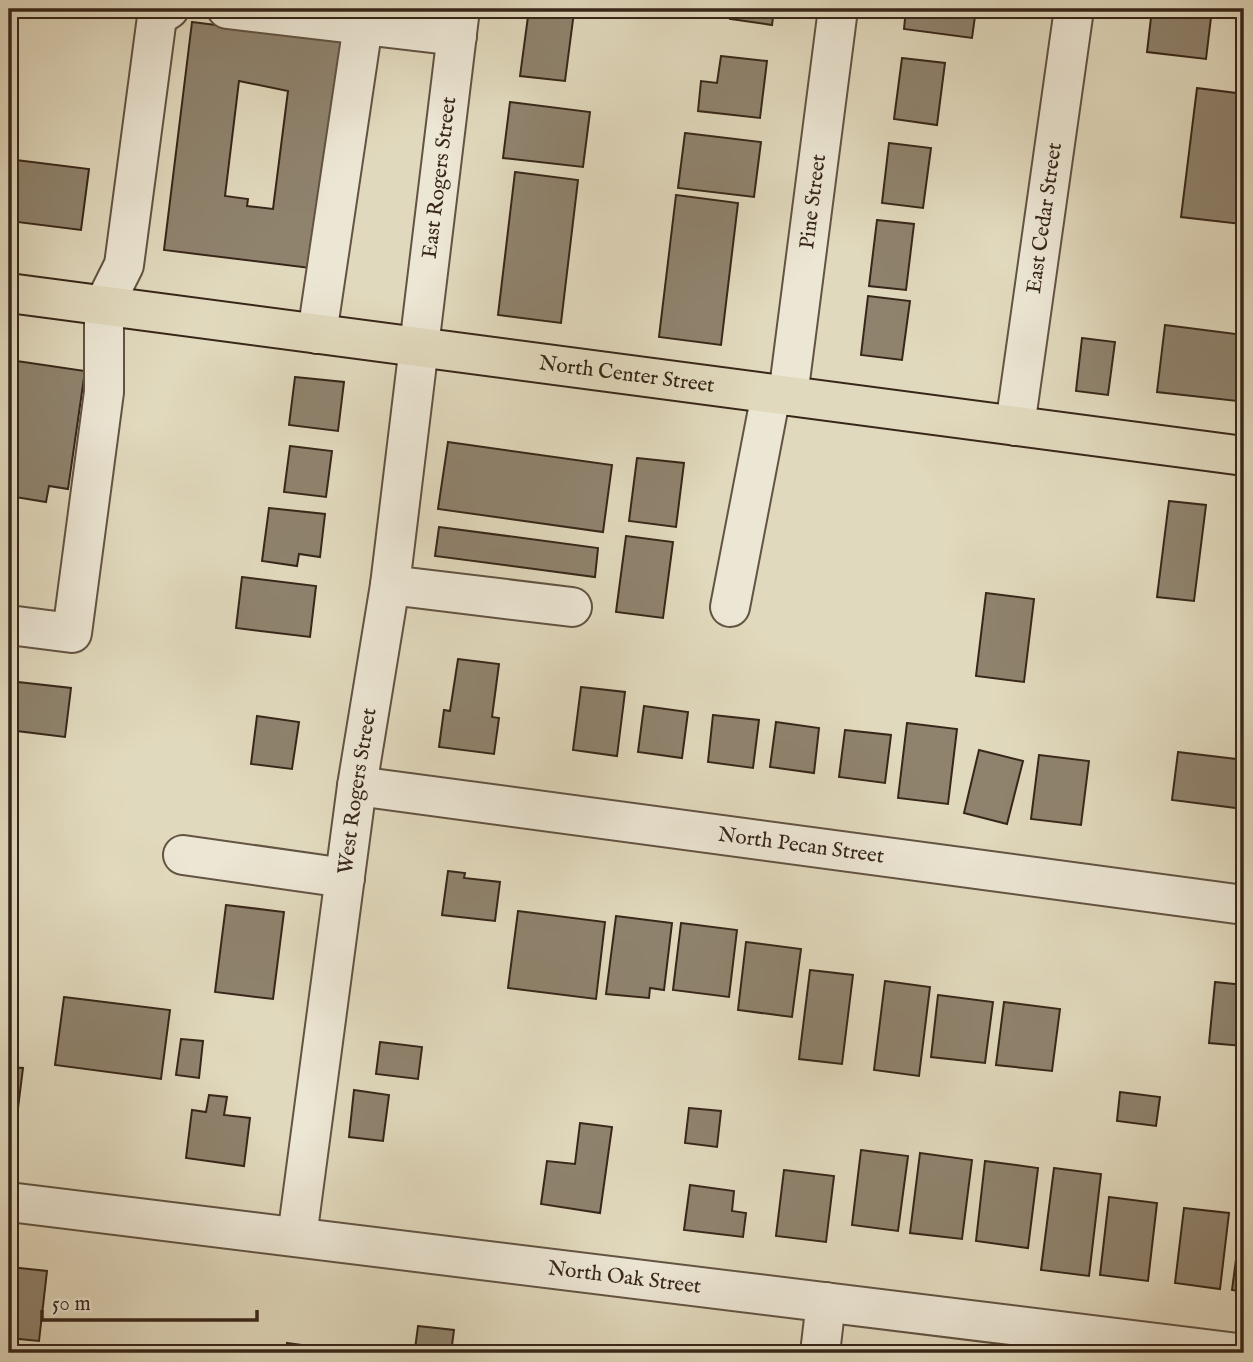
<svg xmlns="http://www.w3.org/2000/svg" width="1253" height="1362" font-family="'IM FELL English',serif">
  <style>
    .building { fill: #8f836e; stroke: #372619; stroke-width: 2; fill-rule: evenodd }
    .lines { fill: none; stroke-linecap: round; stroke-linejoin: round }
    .minor-casing { stroke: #625342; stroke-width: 42 }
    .major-casing { stroke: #372619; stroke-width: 42 }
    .minor { stroke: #ece6d4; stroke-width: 38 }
    .major { stroke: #e1d9bd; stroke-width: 38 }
    .labels { text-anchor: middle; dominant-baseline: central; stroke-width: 5; stroke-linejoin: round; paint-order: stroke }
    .street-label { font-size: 21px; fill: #372619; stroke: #ece6d4 }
  </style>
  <rect width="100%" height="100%" fill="#e1d9bd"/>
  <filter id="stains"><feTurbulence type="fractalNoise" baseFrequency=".00286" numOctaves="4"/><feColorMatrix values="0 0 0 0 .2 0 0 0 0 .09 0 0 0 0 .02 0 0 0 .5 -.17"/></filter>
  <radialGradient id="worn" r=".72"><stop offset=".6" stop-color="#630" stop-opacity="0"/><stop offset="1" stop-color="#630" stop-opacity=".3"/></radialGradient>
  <path class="building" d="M529,9L574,12L565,81L520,76Z
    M731,9H774L772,25L730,19Z
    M906,9H976L972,38L904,29Z
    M1152,9H1212L1206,59L1147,52Z
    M192,22L346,41L318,269L164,250ZM239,81L288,91L273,209L247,206L248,199L225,196Z
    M721,56L767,61L760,118L698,111L701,81L717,83Z
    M902,58L945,63L937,125L894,119Z
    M1197,88L1244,94V195L1241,224L1181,217Z
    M510,102L590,112L583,167L503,158Z
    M685,133L761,142L754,197L678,188Z
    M889,143L931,148L923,208L882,203Z
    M16,160L89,169L81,230L9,221Z
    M515,172L578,180L561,323L498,315Z
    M676,195L738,203L721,345L659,337Z
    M877,220L914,224L906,290L869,286Z
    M868,296L910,301L902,360L861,355Z
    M1165,325L1244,335L1237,401L1157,392Z
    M1082,338L1115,342L1108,395L1076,391Z
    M10,360L85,371L68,489L49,486L46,502L9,496Z
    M295,377L344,382L338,431L289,425Z
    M448,442L612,465L603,532L438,509Z
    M290,446L332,451L326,497L284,492Z
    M637,458L684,463L676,527L629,521Z
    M1169,501L1206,505L1194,601L1157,597Z
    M269,508L325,514L320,557L299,554L297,566L262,561Z
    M439,527L598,548L595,577L435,556Z
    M626,536L673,542L663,618L616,612Z
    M242,577L316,586L310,637L236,628Z
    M986,593L1034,599L1024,682L976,676Z
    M458,659L499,664L492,717L499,718L494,754L439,747L444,710L450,711Z
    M9,681L71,688L65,737L9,730Z
    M581,687L625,692L617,756L573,750Z
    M644,706L688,712L682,758L638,752Z
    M713,715L759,720L753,768L708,762Z
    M257,716L299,722L292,769L251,764Z
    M776,722L819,728L814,773L770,767Z
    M907,723L957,729L948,804L898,798Z
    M845,730L891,735L885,783L839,777Z
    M979,750L1023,761L1007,824L964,813Z
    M1178,752L1244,760V809L1172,800Z
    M1039,755L1089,761L1081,825L1031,819Z
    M448,871L465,873L464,878L500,882L495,921L442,915Z
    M226,905L284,912L273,999L215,992Z
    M518,911L605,922L596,999L508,988Z
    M616,916L672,923L664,990L650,988L649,998L606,994Z
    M681,923L737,930L729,997L673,990Z
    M746,942L801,949L792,1017L738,1010Z
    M810,970L853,975L842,1064L799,1059Z
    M885,981L930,987L919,1076L874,1070Z
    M1215,982L1244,985L1243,1046L1209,1043Z
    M938,995L993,1002L985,1063L931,1057Z
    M64,997L170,1010L161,1079L55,1065Z
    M1004,1002L1060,1009L1052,1071L996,1065Z
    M181,1039L203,1041L199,1078L176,1075Z
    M380,1042L422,1047L418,1079L376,1074Z
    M9,1067L23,1068L15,1132L9,1131Z
    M354,1090L389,1095L383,1141L349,1137Z
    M1120,1092L1160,1097L1156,1126L1117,1121Z
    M209,1095L227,1097L224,1115L250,1118L244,1166L186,1158L192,1110L206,1112Z
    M689,1108L721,1111L717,1147L685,1143Z
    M580,1123L612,1127L600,1213L541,1204L547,1161L575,1164Z
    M861,1150L908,1156L898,1231L852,1225Z
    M920,1153L972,1160L962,1239L910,1233Z
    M985,1161L1038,1168L1028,1248L976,1241Z
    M1054,1168L1101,1174L1089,1276L1041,1270Z
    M784,1170L834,1176L826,1242L776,1236Z
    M690,1185L734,1191L732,1211L746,1213L743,1237L684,1230Z
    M1109,1197L1157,1203L1148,1281L1100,1275Z
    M1184,1208L1229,1213L1220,1289L1175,1283Z
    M1237,1252L1244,1253V1292L1232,1290Z
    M10,1267L47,1271L39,1341L9,1338Z
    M418,1326L454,1330L451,1353H381L382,1345L415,1349Z
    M287,1343L332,1349L331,1353H286Z"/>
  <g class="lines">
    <defs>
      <g id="minor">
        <path d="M227,9L457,36"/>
        <path d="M317,334L363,25"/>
        <path id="s1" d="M788,396L838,9"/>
        <path id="s2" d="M1015,426L1074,9"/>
        <path d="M390,585L572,607"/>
        <path d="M730,607L771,394"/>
        <path d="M9,625L72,633L104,392V305L124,265L157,17L169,9"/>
        <path id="s3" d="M357,786L1244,905"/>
        <path d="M183,855L345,878"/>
        <path id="s4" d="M9,1202L1238,1353"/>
        <path id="s5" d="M297,1237L357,786L390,585L460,9"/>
        <path d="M820,1353L826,1302"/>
      </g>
      <g id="major">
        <path id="s6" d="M9,293L1244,456"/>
      </g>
    </defs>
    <use href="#minor" class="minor-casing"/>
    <use href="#major" class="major-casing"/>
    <use href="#minor" class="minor"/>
    <use href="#major" class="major"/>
  </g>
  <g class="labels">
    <g class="street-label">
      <text stroke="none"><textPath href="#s5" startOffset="1069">East Rogers Street</textPath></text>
      <text stroke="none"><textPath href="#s1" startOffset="196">Pine Street</textPath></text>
      <text stroke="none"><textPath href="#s2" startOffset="210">East Cedar Street</textPath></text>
      <text stroke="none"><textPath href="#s6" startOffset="623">North Center Street</textPath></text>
      <text stroke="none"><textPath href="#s5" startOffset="450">West Rogers Street</textPath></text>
      <text stroke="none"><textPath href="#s3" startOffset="448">North Pecan Street</textPath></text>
      <text stroke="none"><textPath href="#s4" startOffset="620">North Oak Street</textPath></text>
    </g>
  </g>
  <rect width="1253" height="1362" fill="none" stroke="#e1d9bd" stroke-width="35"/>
  <rect x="10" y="10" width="1232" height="1341" fill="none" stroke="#372619" stroke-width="3.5"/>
  <rect x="18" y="18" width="1218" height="1327" fill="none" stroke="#372619" stroke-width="2"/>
  <path d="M42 1310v10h215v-10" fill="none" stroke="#372619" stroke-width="3.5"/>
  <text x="52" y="1310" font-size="21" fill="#372619" stroke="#ece6d4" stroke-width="5" paint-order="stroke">50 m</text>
  <rect width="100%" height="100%" filter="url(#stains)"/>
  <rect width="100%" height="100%" fill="url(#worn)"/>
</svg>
